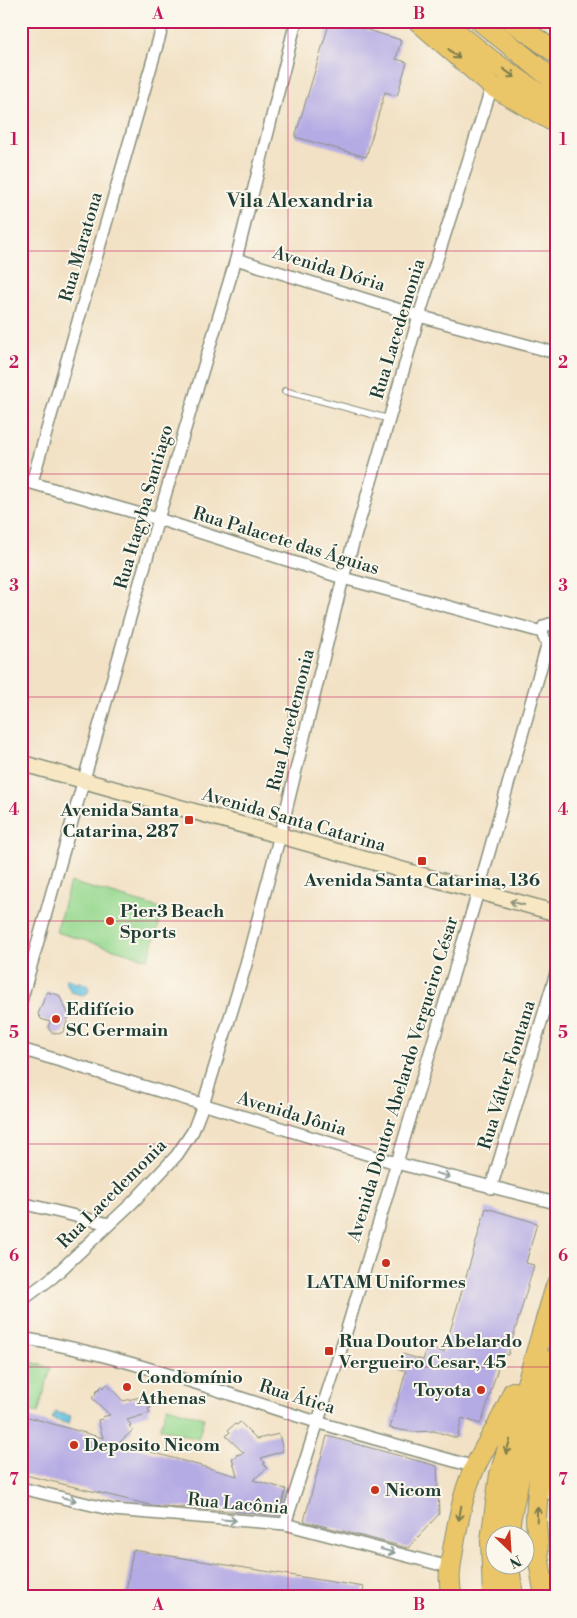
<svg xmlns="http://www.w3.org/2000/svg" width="577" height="1618" font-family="'Libre Bodoni',serif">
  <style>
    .green { fill: #97d990; stroke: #5b8b62 }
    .water { fill: #62c0e0; stroke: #407e8a }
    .building { fill: #b5abe4 }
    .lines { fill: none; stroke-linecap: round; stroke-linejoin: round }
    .lane-casing { stroke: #888f7c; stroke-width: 8 }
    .street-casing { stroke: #888f7c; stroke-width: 14 }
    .secondary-casing { stroke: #888f7c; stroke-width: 18 }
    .highway-casing { stroke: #888f7c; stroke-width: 22 }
    .lane { stroke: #fff; stroke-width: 5.5 }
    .street { stroke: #fff; stroke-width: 11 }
    .secondary { stroke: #f7e8c3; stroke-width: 15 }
    .highway { stroke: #ebc669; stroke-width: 20 }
    .oneway { stroke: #7b7b4c }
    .oneway2 { stroke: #8b927c }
    .oneway3 { stroke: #8f9e9a }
    .grid { fill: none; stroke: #c2185b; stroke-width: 1; stroke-opacity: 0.55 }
    .poi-dot { fill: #c8321e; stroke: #fbf7ec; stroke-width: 2 }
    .labels { text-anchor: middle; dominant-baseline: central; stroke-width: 4; stroke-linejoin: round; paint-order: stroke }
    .street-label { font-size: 18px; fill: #1f3d34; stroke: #fbf7ec }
    .poi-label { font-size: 18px; font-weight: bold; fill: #1f3d34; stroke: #fbf7ec; text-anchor: start }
    .quarter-label { font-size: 20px; font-weight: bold; fill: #1f3d34; stroke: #fbf7ec }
    .neatline { fill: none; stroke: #c2185b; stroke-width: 2 }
    .grid-label { font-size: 16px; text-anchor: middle; font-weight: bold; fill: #c2185b }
  </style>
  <rect width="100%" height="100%" fill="#fbf7ec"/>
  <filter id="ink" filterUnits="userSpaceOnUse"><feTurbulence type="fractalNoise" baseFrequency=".02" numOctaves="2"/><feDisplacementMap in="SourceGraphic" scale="10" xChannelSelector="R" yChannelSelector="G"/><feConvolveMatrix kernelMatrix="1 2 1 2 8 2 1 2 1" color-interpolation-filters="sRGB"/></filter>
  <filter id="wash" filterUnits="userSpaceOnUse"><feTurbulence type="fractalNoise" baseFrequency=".0096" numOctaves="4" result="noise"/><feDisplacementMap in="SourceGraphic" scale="20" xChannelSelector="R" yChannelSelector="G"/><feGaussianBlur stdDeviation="1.12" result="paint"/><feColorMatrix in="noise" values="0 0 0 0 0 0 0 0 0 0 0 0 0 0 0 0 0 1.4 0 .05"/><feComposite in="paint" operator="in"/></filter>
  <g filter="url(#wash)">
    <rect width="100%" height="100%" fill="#f2e1c4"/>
    <path class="green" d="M70,882L164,909L148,959L56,932Z
      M27,1361L51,1368L38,1413L21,1409V1379Z
      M167,1407L204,1418L198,1439L160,1428Z"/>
    <path class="water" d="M66,979L72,980L75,983L79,982L86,984L89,988L88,993L82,995L71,992L66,982Z
      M55,1412L71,1416L69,1424L52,1419Z"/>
    <g id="blocks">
      <path class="building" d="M330,21H338L401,40L396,59L407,62L397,96L385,92L366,157L295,137Z
        M47,992L59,995L70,1017L68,1018L64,1031L59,1034L51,1032L48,1027L50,1022L41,1019L38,1014Z
        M486,1208L537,1223L526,1263L534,1265L508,1355L502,1354L483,1418L480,1424L462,1418L457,1438L434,1431L412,1432L390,1428L406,1371L397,1368L402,1354L423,1360L427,1348L444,1352Z
        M107,1384L123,1401L145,1396L146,1400H149L151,1408L148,1409L150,1413L127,1420L131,1425L129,1426L133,1430L119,1443L237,1476L232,1458L237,1457L236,1455L244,1453L226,1436L230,1432L228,1430L235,1424L237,1425L240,1422L257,1439L279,1434L283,1451L261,1458L265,1463L263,1464L267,1468L253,1480L286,1489L279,1515L150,1505L21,1474V1415L103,1438L98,1420L103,1419L102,1417L110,1415L92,1398L96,1394L95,1393L102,1386L103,1388Z
        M327,1436L437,1466L439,1514L408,1548L304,1521Z
        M133,1550L364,1587L362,1597H125Z"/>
    </g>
  </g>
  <g filter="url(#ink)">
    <use href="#blocks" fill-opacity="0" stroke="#888f7c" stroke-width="1"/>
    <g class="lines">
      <defs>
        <path id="lane" d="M285,391L389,419"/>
        <path id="street" d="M236,259L419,316L556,353
          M21,480L158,519L343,578L542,632
          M32,482L164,21
          M544,638L542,632L544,626L550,624L556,625
          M21,1001L158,519L236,259L296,21
          M21,1049L396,1163L556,1203
          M491,1188L556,973
          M21,1203L109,1224
          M21,1301L53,1277L133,1202L177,1155L193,1131L203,1105L245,968L280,835L343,578L419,316L492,86
          M21,1338C113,1353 200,1385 288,1413C350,1433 413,1449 475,1467
          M21,1488L113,1510L285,1524L449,1567
          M285,1524L338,1359L478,892L548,642"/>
        <path id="secondary" d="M21,763L556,913
          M538,1488L556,1493"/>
        <path id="highway" d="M418,21L492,86L556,123
          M443,21L491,60L556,106
          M480,21L556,82
          M512,21L556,53
          M510,1536V1521L528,1434L539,1392
          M509,1566L513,1597
          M452,1597C447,1579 451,1562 454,1544C459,1518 463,1492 475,1467C487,1441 504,1419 513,1392
          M493,1597L491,1540L500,1474L556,1286
          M545,1597L538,1555L536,1518L538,1488L546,1425L548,1361"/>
      </defs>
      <use href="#lane" class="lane-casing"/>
      <use href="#street" class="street-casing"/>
      <use href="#secondary" class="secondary-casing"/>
      <use href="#highway" class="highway-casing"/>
      <use href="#lane" class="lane"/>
      <use href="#street" class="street"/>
      <use href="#secondary" class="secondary"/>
      <use href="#highway" class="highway"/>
    </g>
    <defs><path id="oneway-shaft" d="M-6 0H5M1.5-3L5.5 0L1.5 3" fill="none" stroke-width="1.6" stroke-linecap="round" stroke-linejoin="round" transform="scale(1.25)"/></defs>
    <g class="oneway">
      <use href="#oneway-shaft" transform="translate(454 54) rotate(41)"/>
      <use href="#oneway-shaft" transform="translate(509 73) rotate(36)"/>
      <use href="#oneway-shaft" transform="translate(508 1447) rotate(106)"/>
      <use href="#oneway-shaft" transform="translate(460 1513) rotate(100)"/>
      <use href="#oneway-shaft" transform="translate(537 1514) rotate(-88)"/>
    </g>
    <use class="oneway2" href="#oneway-shaft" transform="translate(517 903) rotate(-165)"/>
    <g class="oneway3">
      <use href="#oneway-shaft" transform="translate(443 1175) rotate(15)"/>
      <use href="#oneway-shaft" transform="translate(69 1499) rotate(14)"/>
      <use href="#oneway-shaft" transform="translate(229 1520) rotate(4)"/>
      <use href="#oneway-shaft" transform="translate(388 1551) rotate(15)"/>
    </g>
  </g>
  <path class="grid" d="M288,21V1597M21,251H556M21,474H556M21,697H556M21,921H556M21,1144H556M21,1367H556"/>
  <g class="poi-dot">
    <rect x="184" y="815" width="10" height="10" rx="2.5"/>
    <rect x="417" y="856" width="10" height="10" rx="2.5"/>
    <circle cx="110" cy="921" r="5"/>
    <circle cx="56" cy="1019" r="5"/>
    <circle cx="386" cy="1263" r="5"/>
    <rect x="324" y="1346" width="10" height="10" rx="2.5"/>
    <circle cx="127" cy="1387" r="5"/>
    <circle cx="481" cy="1390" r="5"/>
    <circle cx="74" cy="1445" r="5"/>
    <circle cx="375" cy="1490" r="5"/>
  </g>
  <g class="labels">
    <g class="street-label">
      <text transform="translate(81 247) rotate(-74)">Rua Maratona</text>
      <text transform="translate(329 269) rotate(17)">Avenida Dória</text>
      <text transform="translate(398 329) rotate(-73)">Rua Lacedemonia</text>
      <text transform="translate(144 507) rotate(-74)">Rua Itagyba Santiago</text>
      <text transform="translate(286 541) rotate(17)">Rua Palacete das Águias</text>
      <text transform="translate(291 720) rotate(-76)">Rua Lacedemonia</text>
      <text transform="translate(294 820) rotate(16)">Avenida Santa Catarina</text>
      <text transform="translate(507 1075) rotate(-73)">Rua Válter Fontana</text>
      <text transform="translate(403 1079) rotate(-73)">Avenida Doutor Abelardo Vergueiro César</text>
      <text transform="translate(292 1114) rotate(17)">Avenida Jônia</text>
      <text transform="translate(112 1194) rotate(-45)">Rua Lacedemonia</text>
      <text transform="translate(297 1397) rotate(17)">Rua Ática</text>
      <text transform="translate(238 1504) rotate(5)">Rua Lacônia</text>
    </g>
    <g class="poi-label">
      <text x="179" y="810" text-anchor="end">Avenida Santa<tspan x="179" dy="21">Catarina, 287</tspan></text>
      <text x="422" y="880" text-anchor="middle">Avenida Santa Catarina, 136</text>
      <text x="120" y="911">Pier3 Beach<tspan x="120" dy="21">Sports</tspan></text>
      <text x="66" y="1009">Edifício<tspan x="66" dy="21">SC Germain</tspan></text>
      <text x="386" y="1282" text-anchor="middle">LATAM Uniformes</text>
      <text x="339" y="1341">Rua Doutor Abelardo<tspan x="339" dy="21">Vergueiro Cesar, 45</tspan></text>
      <text x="137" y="1377">Condomínio<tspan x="137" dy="21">Athenas</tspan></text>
      <text x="471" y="1390" text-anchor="end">Toyota</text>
      <text x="84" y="1445">Deposito Nicom</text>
      <text x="385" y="1490">Nicom</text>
    </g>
    <g class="quarter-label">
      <text x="300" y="201">Vila Alexandria</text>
    </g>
  </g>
  <rect width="577" height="1618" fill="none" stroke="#fbf7ec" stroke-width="55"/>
  <g transform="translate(510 1550) rotate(155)"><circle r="24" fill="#fbf7ec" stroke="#a3ada2"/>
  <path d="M0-4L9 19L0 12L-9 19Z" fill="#c8321e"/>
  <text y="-8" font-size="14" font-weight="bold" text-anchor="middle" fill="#1f3d34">N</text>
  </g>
  <rect x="28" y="28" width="522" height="1562" class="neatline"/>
  <g class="grid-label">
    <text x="158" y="19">A</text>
    <text x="419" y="19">B</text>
    <text x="14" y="145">1</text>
    <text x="563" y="145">1</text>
    <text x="14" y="368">2</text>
    <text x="563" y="368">2</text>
    <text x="14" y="591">3</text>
    <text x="563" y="591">3</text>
    <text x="14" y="815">4</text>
    <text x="563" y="815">4</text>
    <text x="14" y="1038">5</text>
    <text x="563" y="1038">5</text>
    <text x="14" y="1261">6</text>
    <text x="563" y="1261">6</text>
    <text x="14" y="1485">7</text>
    <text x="563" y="1485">7</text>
    <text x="158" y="1610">A</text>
    <text x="419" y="1610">B</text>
  </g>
</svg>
